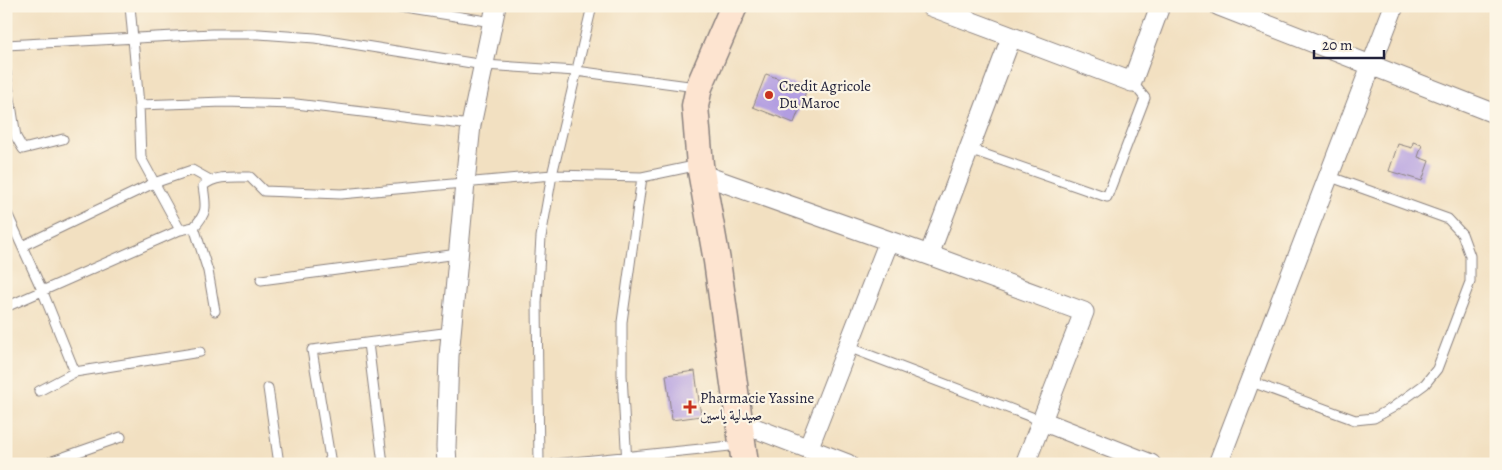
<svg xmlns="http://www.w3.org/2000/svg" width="1502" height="470" font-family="Alegreya,Amiri,serif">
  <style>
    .building { fill: #b29de1 }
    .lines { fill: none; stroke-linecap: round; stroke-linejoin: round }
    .lane-casing { stroke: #8a817e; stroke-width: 11 }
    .street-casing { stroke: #8a817e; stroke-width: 21 }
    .secondary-casing { stroke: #8a817e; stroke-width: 29 }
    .lane { stroke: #fff; stroke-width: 9 }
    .street { stroke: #fff; stroke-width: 19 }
    .secondary { stroke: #fde4d0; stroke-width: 26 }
    .poi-dot { fill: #c8321e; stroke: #fcf5e5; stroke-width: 2 }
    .labels { text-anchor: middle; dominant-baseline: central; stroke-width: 4.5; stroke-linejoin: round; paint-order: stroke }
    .poi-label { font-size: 15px; fill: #22223b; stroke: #fcf5e5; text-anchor: start }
  </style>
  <rect width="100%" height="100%" fill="#fcf5e5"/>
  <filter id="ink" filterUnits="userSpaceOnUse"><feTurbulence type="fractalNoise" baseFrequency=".02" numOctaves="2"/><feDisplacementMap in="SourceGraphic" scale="10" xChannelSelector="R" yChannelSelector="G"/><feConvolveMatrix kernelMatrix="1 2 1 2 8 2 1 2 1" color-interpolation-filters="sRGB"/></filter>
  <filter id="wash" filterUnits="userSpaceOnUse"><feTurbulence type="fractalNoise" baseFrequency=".0096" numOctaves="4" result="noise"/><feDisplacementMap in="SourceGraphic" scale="20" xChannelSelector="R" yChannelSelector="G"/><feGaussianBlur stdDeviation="1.12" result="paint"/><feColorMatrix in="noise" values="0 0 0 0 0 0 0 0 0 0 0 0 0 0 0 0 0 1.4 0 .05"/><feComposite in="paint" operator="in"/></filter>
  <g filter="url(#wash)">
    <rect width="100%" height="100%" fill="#f2e0c1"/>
    <g id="blocks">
      <path class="building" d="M766,74L807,89L794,123L753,107Z
        M1413,142L1422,145L1418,157L1429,161L1422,181L1389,171L1398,144L1412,148Z
        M695,371L701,416L672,420L666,375Z"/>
    </g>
  </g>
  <g filter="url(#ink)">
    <use href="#blocks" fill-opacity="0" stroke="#8a817e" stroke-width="1"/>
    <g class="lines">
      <defs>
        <path id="lane" d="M130,6L139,105L141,158L180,230
          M394,6L492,22
          M6,45L212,34H259L315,38L484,65L576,71L696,87
          M6,72L16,137L23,149L63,139
          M139,105L224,102L296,104L471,125
          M969,149L1107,197L1145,98L1132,82
          M6,211L42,290L75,372
          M194,227C208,212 206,207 203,186C215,175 234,177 250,177L264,191L341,194L552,175L642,177
          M22,246L154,183L192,170L210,180
          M261,280L458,254
          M6,307L180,230L194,227L208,271L215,311
          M368,343L383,464
          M848,347L1042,421
          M1249,381L1355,420L1374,418L1392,408L1425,384L1437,369L1470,282V256L1462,234L1448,219L1328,176
          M268,388L279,464
          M39,391L75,372L200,352
          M44,464L121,437
          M331,464L312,350L451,332
          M539,464L537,303L541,237L552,175L592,6
          M554,464L740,445
          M627,464L622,375V322L642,177L699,165"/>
        <path id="street" d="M930,6L1132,82L1160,6
          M1219,6L1496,114
          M703,175L929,255L1084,312L1025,464
          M929,255L1011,38
          M1042,421L1151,464
          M739,422L848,464
          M808,449L889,241
          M447,464L446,447L449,356L465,183L471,125L496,6
          M1218,464L1394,6"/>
        <path id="secondary" d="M734,6L699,87L695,106L700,165L717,261L745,464"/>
      </defs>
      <use href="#lane" class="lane-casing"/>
      <use href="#street" class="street-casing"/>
      <use href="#secondary" class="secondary-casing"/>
      <use href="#lane" class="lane"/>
      <use href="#street" class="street"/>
      <use href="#secondary" class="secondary"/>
    </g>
  </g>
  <g class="poi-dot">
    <circle cx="769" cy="95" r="5"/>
    <path d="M687.5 399.5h5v5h5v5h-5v5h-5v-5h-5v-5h5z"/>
  </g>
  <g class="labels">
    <g class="poi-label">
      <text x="779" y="86">Credit Agricole<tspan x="779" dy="17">Du Maroc</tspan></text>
      <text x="700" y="398">Pharmacie Yassine<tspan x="700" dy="17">صيدلية ياسين</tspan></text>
    </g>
  </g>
  <rect width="1502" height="470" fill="none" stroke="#fcf5e5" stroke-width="25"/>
  <path d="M1314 50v8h70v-8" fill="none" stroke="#22223b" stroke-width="2.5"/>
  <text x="1322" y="50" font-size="15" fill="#22223b" stroke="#fcf5e5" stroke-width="4" paint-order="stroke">20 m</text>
</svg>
